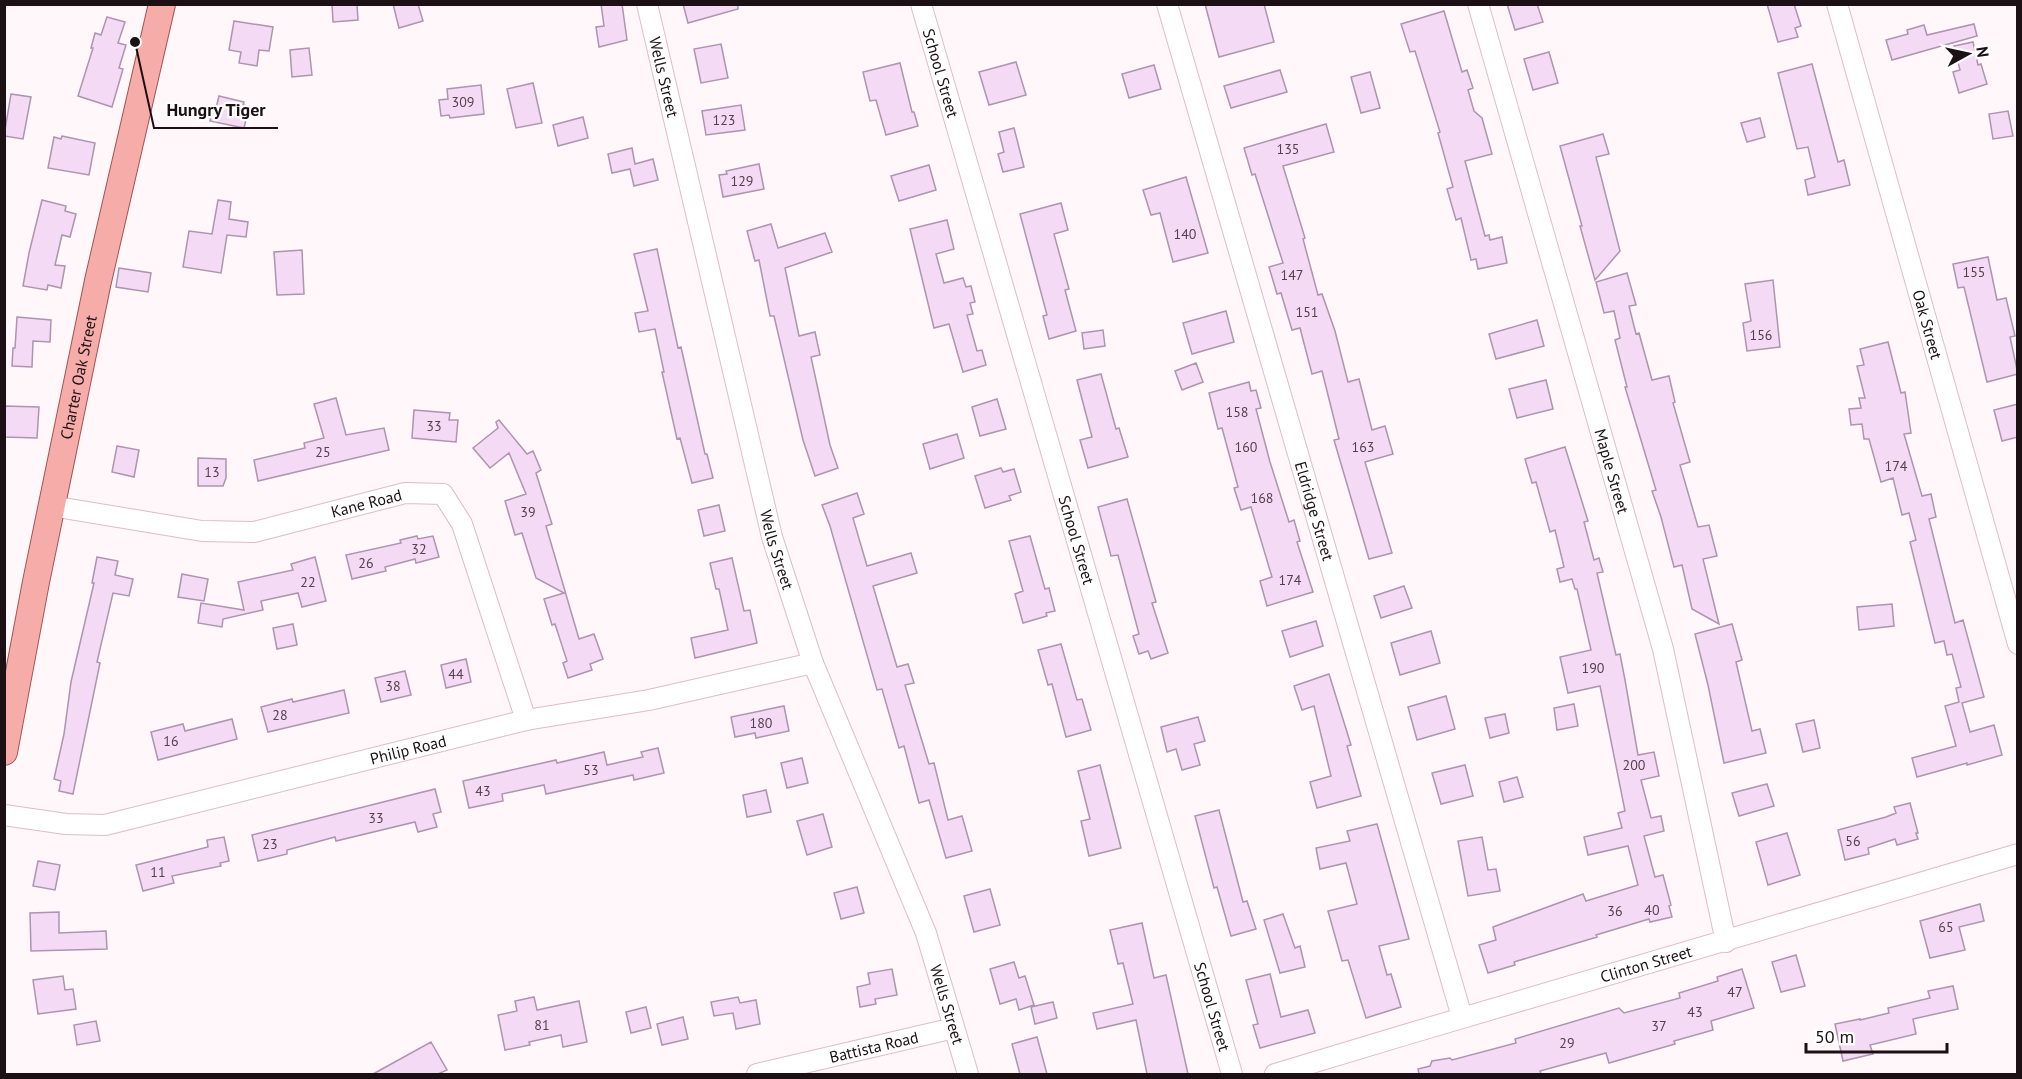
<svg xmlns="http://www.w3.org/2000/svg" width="2022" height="1079" font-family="'PT Sans',sans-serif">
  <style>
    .building { fill: #f5daf5; stroke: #ae94ae; stroke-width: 1.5 }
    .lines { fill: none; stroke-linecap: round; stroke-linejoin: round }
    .minor-casing { stroke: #e1bbc8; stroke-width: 22 }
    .major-casing { stroke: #a65250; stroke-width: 28 }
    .minor { stroke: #fff; stroke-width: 20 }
    .major { stroke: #f6aca9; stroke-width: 26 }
    .labels { text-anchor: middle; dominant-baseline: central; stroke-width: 4.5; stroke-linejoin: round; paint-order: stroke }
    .number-label { font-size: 14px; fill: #53424d }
    .street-label { font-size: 16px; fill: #1d1015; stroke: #fff }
    .leader { fill: none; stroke: #1d1015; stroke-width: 2 }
    .callout-dot { fill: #1d1015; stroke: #fff; stroke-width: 2 }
    .callout-label { font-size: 18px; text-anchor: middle; font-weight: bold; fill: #1d1015; stroke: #fff; stroke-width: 4.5; stroke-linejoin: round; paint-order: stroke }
  </style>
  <rect width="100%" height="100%" fill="#fff7f9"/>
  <path class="building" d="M332,4H357L358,20L333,22Z
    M393,4H418L423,21L399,28Z
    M601,4H622L627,40L599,47L596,27L604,26Z
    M683,4H738V9L688,23Z
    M1205,4H1264L1274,42L1219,57Z
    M1507,4H1537L1543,22L1515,30Z
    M1767,4H1794L1801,26L1795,28L1798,37L1778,42Z
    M1444,11L1462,72L1467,70L1473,88L1468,90L1474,111L1482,118L1492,154L1465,161L1485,236L1489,235L1490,240L1502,237L1507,263L1478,269L1476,259L1471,260L1461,218L1456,220L1447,189L1453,187L1438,133L1440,132L1415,51L1410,52L1401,24Z
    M107,17L125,22L118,43L126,45L119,68L123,69L112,107L78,96L93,48H91L95,33L101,35Z
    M234,21L273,27L269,51L259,50L257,66L239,63L241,52L229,50Z
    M1974,24L1977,36L1892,60L1886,40L1908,34L1907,30L1924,25L1927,35Z
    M1973,42L1978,65L1981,64L1987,84L1959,93L1953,72L1960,70L1954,46Z
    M721,44L728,78L701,83L694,49Z
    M309,48L312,75L292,77L290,50Z
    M1549,52L1558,83L1533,90L1524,59Z
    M1016,62L1026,95L989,105L979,72Z
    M900,63L912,112H914L918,126L886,135L876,100L870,101L863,72Z
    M1812,64L1838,162L1844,160L1850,185L1808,195L1805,180L1815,177L1808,147L1797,149L1778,73Z
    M1154,65L1161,89L1129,98L1122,74Z
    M1280,70L1287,92L1231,108L1224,86Z
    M1370,72L1380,108L1361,113L1351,77Z
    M533,83L542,123L516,128L507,89Z
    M481,85L484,114L450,118L449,115L441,116L439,100L448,99L447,89Z
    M11,94L31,97L23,139L4,136Z
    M219,96L244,102L243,105L249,106L244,128L210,121L213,107L216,108Z
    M741,105L745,130L706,135L702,111Z
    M2008,111L2013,136L1993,139L1989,114Z
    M583,117L588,138L558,146L553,125Z
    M1760,118L1765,137L1747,142L1741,123Z
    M1326,124L1334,152L1283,166L1305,238L1303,239L1318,295L1322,294L1335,331L1348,382L1359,379L1372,430L1385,426L1393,454L1365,462L1392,553L1369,559L1334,440L1339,439L1322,371L1312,374L1300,328L1292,330L1281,293L1277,294L1269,267L1283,263L1255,174L1252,175L1244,148Z
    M1014,128L1024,167L1003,172L998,154L1004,152L999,132Z
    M1603,134L1609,154L1596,157L1620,251L1595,280L1580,226H1582L1560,146Z
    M62,136L95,143L89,175L48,168L54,137L61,139Z
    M632,148L635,164L653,159L658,180L634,186L630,169L612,173L608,154Z
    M759,164L764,189L723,197L719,175L727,174L726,171Z
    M929,165L936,190L899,201L891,176Z
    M1186,177L1208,253L1173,262L1160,213L1151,215L1143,190Z
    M42,200L66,206L65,211L76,214L70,237L62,235L55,265L65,266L61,288L48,285L47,290L23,286L29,253Z
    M218,200L231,202L229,219L248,222L246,237L227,235L221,273L183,267L189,231L212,234Z
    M1061,203L1068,230L1054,234L1069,289L1065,290L1076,331L1049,339L1043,316L1047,315L1020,214Z
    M947,220L954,249L936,254L944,283L963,278L966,287L971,286L975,302L970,303L973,314L967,315L977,351L982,350L986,365L963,372L949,324L934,328L910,229Z
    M771,224L778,248L825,233L832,252L785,268L799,336L815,332L820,355L811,357L830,445L838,468L815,476L803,440L774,316H770L759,260L755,261L747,231Z
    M657,249L678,348L681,347L705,454H707L713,478L692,483L680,438L677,439L662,372H664L655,329L639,332L635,313L648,311L634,254Z
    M302,250L304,294L277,295L274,252Z
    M1988,257L1997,300L2006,298L2015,336L2010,337L2018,374L1987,382L1964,287L1958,288L1953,264Z
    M119,268L151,273L148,292L116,287Z
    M1627,273L1636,305L1629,306L1636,334L1639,333L1652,380L1669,376L1675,402L1673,403L1690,462L1680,465L1698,527L1709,525L1717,556L1703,559L1719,624L1692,609L1682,565L1674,567L1661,517L1652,491L1656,490L1625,387H1627L1615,340L1620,338L1614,311L1604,313L1596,282Z
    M1773,280L1780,347L1747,351L1743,323L1751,321L1745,284Z
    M1226,311L1234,342L1192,354L1183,323Z
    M17,317L51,320L50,342L33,341L32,367L12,366L13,348H15Z
    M1537,320L1544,346L1496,359L1489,334Z
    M1103,330L1105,346L1084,349L1082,333Z
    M1888,342L1901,393L1905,392L1911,433L1904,434L1922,496L1931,494L1936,517L1929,519L1955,623L1963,620L1984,697L1962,703L1970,732L1994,725L2002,755L1967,765V763L1917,777L1912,758L1956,746L1945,706L1959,702L1956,688L1961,687L1952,654L1947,655L1944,641L1935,643L1910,542L1916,540L1909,513L1902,515L1893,478L1881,482L1869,439H1864L1862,424L1851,425L1849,409L1861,408L1859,398H1865L1857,366L1864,365L1860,349Z
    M1196,363L1203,382L1182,390L1175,371Z
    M1101,374L1116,429L1119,428L1128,457L1088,468L1080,440L1092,437L1077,380Z
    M1546,380L1553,409L1517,418L1509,389Z
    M1249,382L1251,391L1256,390L1261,408L1256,409L1270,462L1289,522L1294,520L1300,541L1297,542L1313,592L1267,606L1260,581L1272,577L1251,507L1241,510L1234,488L1238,487L1222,428L1218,429L1209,393Z
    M336,398L346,435L384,428L389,450L258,481L254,460L305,448L304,443L324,438L314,404Z
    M997,399L1006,429L980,436L972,407Z
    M2018,404V437L2002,441L1994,410Z
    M4,406L39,407L37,438L4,437Z
    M414,410L450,413L449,420H458L456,442L412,438Z
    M499,420L527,454L533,451L541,470L536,473L552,524L546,526L579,639L594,634L603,659L590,664L592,670L568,678L563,663L567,661L555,624L552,625L544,599L564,593L536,578L522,533L515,535L505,501L526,494L509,453L490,468L473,448L498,428L496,422Z
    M957,434L964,458L930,469L923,444Z
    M117,446L139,450L134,477L112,472Z
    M1565,447L1588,521L1584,522L1594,560L1599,558L1603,572L1597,573L1616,655L1620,654L1625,680L1638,755L1654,752L1659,776L1641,780L1651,818L1661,816L1664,831L1644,836L1655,877L1663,875L1671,905L1669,906L1672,917L1650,922L1649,919L1596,935L1597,937L1514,962L1515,965L1488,973L1479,945L1496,940L1493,927L1583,894L1586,901L1638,885L1628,846L1588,855L1584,837L1622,828L1618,813L1625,811L1600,686L1568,693L1560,657L1591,650L1577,589H1575L1572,579L1560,582L1557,569L1564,567L1555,530L1550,532L1536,482L1532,483L1525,459Z
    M198,458L226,459V478L223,486H198Z
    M1001,468L1003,472L1014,469L1021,492L1009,496L1011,500L985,508L975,476Z
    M857,493L864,514L853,518L867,566L911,553L917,573L873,586L897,667L908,664L914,683L905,685L929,764L934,763L948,820L962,816L972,851L946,858L929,800L919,803L904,746L899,748L882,689L877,690L830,526L822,505Z
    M1127,499L1156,602L1152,603L1168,653L1151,659L1148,651L1139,654L1133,636L1139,634L1118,555L1111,556L1098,507Z
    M719,505L725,531L704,536L698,510Z
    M417,536L418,539L433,536L439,557L416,563L415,559L385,567L386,571L352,579L346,555L401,543L400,540Z
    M1030,536L1045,589L1049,588L1055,611L1046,613L1047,616L1023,623L1015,594L1023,591L1009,541Z
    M97,557L118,561L115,575L133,579L129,596L113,593L97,662L100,663L73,794L59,791L61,781L54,779L64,734L71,682L94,583H92Z
    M315,557L326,601L302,607L298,593L261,601L263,610L223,619L222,627L198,623L201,603L244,610L238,582L293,570L291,564Z
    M732,558L744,611L750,610L757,643L695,658L691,638L728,630L719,589H716L710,563Z
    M182,574L208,579L204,601L178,597Z
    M1404,586L1412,608L1381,618L1374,596Z
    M1892,604L1894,626L1859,630L1857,607Z
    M1316,621L1323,646L1290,657L1282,631Z
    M293,624L297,645L277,649L273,628Z
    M1732,624L1742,660L1736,662L1752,731L1760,729L1766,753L1724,763L1708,685L1695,634Z
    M1431,631L1440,663L1400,675L1391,643Z
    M1061,644L1077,700L1082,699L1091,730L1066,737L1052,684L1048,685L1038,650Z
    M466,659L471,682L446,688L441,665Z
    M405,671L411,695L381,702L375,678Z
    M1329,674L1351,745L1347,746L1361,796L1317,808L1310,782L1331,776L1314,706L1302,710L1294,686Z
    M344,690L349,713L268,732L261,707L292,699L293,702Z
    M1446,696L1455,729L1417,740L1408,707Z
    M1574,704L1578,726L1557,730L1554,708Z
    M784,706L789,731L756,738L755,733L735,737L731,717Z
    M1505,714L1509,733L1490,738L1485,718Z
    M1198,717L1205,741L1194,744L1200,765L1182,770L1176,749L1167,752L1161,727Z
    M232,719L237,739L158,760L151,732L183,724L185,731Z
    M1814,720L1820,748L1803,752L1796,724Z
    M658,748L664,773L634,780L633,775L546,794L544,785L502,794L503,801L469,808L463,781L556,760L557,763L604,752L607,765L643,757L641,752Z
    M802,758L808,783L787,788L781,763Z
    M1100,765L1121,848L1089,856L1081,821L1090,819L1078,771Z
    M1465,765L1473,796L1441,804L1432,773Z
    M1517,777L1523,797L1504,802L1499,782Z
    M1767,784L1774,806L1739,816L1732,793Z
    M435,789L441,812L433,814L437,827L418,832L415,822L336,841L335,837L287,850V854L258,861L252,835Z
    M766,790L771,812L747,817L743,795Z
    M1910,803L1918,833H1916L1918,839L1897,845L1895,839L1868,848L1869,854L1845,860L1838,830L1886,817L1896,813L1894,807Z
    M1219,810L1243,902L1247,901L1256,929L1231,936L1217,887L1214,888L1195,816Z
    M823,814L832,847L807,855L797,821Z
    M1377,824L1409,939L1379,946L1387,975L1391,974L1401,1007L1366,1018L1348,960L1342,961L1328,911L1357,904L1346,863L1320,869L1316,848L1350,841L1347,831Z
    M1787,833L1800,875L1768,885L1756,842Z
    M224,837L229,861L220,863L221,866L172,876L174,883L143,891L136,865L208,847L207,840Z
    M1482,837L1488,870L1496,869L1500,891L1468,896L1458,841Z
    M38,861L60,865L55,890L33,886Z
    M857,887L864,913L841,919L834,893Z
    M990,889L1000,925L974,932L964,896Z
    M1980,904L1984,921L1959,927L1965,950L1930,958L1920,921Z
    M59,912V933L106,931L107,949L31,951L30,913Z
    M1283,914L1295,948L1300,946L1305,967L1280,973L1264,920Z
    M1142,923L1154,978L1166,975L1188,1074H1147L1136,1020L1097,1029L1093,1013L1133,1004L1123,963L1118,964L1110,930Z
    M1796,955L1805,986L1781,992L1772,962Z
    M1014,962L1019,978L1025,976L1034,1005L1019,1010L1016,999L1000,1004L990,969Z
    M892,969L897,995L875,999L876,1004L860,1007L857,987L870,984L868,973Z
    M1742,969L1754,1008L1711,1021L1713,1030L1674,1041L1675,1044L1609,1063L1606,1053L1540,1071L1541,1074H1419L1418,1069L1430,1066L1432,1061L1450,1058L1452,1060L1516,1043L1515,1039L1619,1008L1624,1013L1680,998L1679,993L1718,981L1717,977Z
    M1270,974L1281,1017L1308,1010L1315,1033L1260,1048L1253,1025L1258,1024L1246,980Z
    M63,976L65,990L73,989L76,1009L38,1014L33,980Z
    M1953,986L1958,1009L1913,1019L1916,1034L1870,1045L1873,1054L1843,1061L1835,1024L1860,1019V1020L1889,1013L1888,1008L1930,998L1928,991Z
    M534,997L537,1010L579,1001L587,1042L563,1047L561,1035L529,1042L530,1045L505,1050L498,1015L517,1011L515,1001Z
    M738,997L740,1003L756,1000L760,1024L736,1029L733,1013L714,1016L711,1002Z
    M1053,1002L1057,1018L1035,1024L1031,1007Z
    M646,1007L651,1028L631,1033L626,1012Z
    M683,1017L688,1039L662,1045L657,1024Z
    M96,1021L100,1041L77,1045L74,1025Z
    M1037,1037L1047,1074H1020L1012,1044Z
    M431,1042L447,1070L438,1074H373Z"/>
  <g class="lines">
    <defs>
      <g id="minor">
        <path id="s1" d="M647,4L772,537L813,663L926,933L968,1074"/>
        <path id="s2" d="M921,4L1232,1074"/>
        <path id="s3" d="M1167,4L1462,1017"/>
        <path id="s4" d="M1478,4L1663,649L1726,942"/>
        <path id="s5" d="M1837,4L2018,644"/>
        <path id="s6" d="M51,506L202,531L254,532L405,493L443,494L462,524L526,720"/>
        <path id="s7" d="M4,815L66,824L105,825L526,720L649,700L813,663"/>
        <path id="s8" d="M757,1074L954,1028"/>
        <path id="s9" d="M1275,1074C1522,999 1770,928 2018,854"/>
      </g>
      <g id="major">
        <path id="s10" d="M4,752L36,582L98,281L162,4"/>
      </g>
    </defs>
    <use href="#minor" class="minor-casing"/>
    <use href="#major" class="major-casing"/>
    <use href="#minor" class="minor"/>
    <use href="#major" class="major"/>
  </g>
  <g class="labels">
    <g class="number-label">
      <text x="463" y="102">309</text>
      <text x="724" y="120">123</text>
      <text x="1288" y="149">135</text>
      <text x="742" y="181">129</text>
      <text x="1185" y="234">140</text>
      <text x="1974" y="272">155</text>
      <text x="1292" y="275">147</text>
      <text x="1307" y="312">151</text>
      <text x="1761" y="335">156</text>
      <text x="1237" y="412">158</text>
      <text x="434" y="426">33</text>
      <text x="1246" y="447">160</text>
      <text x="1363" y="447">163</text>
      <text x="323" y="452">25</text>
      <text x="1896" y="466">174</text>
      <text x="212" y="472">13</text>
      <text x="1262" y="498">168</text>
      <text x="528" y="512">39</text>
      <text x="419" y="549">32</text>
      <text x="366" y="563">26</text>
      <text x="1290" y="580">174</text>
      <text x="308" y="582">22</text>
      <text x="1593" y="668">190</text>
      <text x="456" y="674">44</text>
      <text x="393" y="686">38</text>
      <text x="280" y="715">28</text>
      <text x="761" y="723">180</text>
      <text x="171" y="741">16</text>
      <text x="1634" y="765">200</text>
      <text x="591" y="770">53</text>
      <text x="483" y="791">43</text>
      <text x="376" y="818">33</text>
      <text x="1853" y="841">56</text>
      <text x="270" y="844">23</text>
      <text x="158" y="872">11</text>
      <text x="1652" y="910">40</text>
      <text x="1615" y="911">36</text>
      <text x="1946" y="927">65</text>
      <text x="1735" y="992">47</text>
      <text x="1695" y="1012">43</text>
      <text x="542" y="1025">81</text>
      <text x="1659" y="1026">37</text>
      <text x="1567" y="1043">29</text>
    </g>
    <g class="street-label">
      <text stroke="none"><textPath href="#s2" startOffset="72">School Street</textPath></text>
      <text stroke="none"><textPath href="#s1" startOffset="75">Wells Street</textPath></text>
      <text stroke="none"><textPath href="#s5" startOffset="333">Oak Street</textPath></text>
      <text stroke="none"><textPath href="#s10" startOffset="382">Charter Oak Street</textPath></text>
      <text stroke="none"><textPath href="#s4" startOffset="486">Maple Street</textPath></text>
      <text stroke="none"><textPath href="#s6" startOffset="321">Kane Road</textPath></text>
      <text stroke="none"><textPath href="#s3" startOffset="528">Eldridge Street</textPath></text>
      <text stroke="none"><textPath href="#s2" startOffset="558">School Street</textPath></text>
      <text stroke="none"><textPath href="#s1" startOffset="561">Wells Street</textPath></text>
      <text stroke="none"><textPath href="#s7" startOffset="414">Philip Road</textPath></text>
      <text stroke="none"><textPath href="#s9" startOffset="387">Clinton Street</textPath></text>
      <text stroke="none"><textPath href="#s1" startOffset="1047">Wells Street</textPath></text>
      <text stroke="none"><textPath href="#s2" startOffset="1044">School Street</textPath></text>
      <text stroke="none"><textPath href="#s8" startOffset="120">Battista Road</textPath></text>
    </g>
  </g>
  <path class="leader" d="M135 42L154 128H278"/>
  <circle class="callout-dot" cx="135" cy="42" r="6"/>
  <g class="callout-label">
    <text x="216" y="116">Hungry Tiger</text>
  </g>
  <rect width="2022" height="1079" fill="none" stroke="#1d1015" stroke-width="12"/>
  <g transform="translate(1968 54) rotate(82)" stroke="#ffffff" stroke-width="4.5" paint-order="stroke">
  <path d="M0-4.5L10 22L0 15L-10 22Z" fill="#1d1015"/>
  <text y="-9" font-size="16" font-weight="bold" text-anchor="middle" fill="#1d1015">N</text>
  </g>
  <path d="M1806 1043v9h141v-9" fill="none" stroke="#1d1015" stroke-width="3"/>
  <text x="1815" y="1043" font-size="18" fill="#1d1015" stroke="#ffffff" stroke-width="4.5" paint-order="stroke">50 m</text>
</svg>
